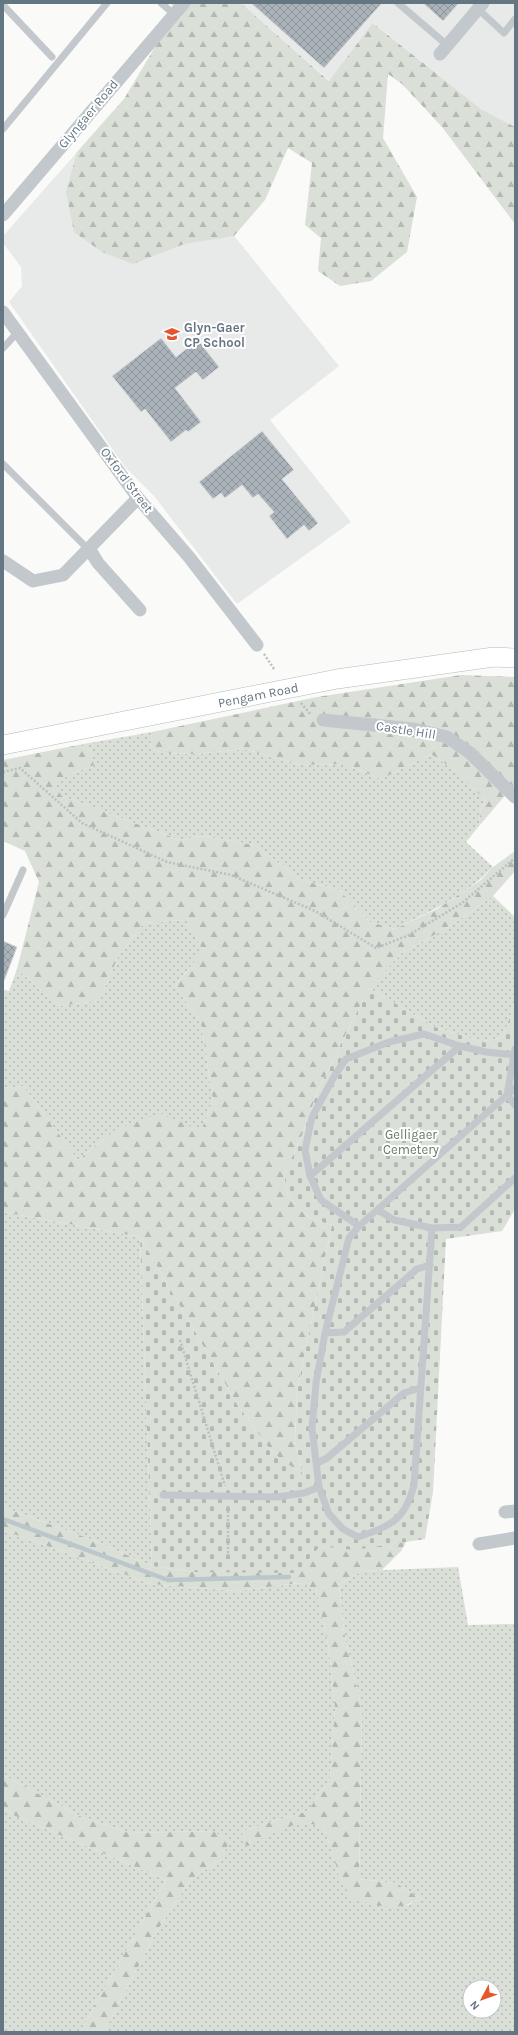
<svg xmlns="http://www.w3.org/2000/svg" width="518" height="2035" font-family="Karla,sans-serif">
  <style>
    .built { fill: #e8e9e9 }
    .green { fill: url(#green-dots); fill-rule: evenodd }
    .forest { fill: url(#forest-firs) }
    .cemetery { fill: url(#cemetery-stones) }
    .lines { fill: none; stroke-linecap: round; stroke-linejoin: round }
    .stream { stroke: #bbc7cb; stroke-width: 4.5 }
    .building { fill: url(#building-cross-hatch); stroke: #dcdcda }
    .secondary-casing { stroke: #b3babf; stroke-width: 20 }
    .path { stroke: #bbbfc2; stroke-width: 2.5; stroke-dasharray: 2 2; stroke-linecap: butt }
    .service { stroke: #c3c8cc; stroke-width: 7 }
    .minor { stroke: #c3c8cc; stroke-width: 13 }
    .secondary { stroke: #fff; stroke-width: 19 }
    .labels { text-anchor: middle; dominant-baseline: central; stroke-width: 4; stroke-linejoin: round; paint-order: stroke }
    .street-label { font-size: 13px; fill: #657683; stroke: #fff }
    .poi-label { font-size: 13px; font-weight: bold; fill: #657683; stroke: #fff; text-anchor: start }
    .park-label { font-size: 13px; fill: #687a64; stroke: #fff }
  </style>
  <defs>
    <pattern id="green-dots" width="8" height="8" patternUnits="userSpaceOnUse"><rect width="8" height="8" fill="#dadfd7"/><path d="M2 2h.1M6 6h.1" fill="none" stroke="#b4b9b4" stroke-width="1.8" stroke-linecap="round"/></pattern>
    <pattern id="forest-firs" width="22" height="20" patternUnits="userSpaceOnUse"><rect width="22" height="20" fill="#dadfd7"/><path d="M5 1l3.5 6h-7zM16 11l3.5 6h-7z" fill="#b4b9b4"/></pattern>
    <pattern id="cemetery-stones" width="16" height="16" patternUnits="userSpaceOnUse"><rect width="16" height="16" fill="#dadfd7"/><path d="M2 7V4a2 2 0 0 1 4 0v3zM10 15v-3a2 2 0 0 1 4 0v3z" fill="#b4b9b4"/></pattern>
    <pattern id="building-cross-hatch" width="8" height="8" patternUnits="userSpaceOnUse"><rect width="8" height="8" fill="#aab3b9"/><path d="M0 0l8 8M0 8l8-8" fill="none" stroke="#8e969c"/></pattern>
  </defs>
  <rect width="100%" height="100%" fill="#fafaf8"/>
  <path class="built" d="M241,3H515V127L481,109L374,23L330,81Z
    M124,99L339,366L270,420L351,522L237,604L154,496L125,467L9,302L22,286L21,267L3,243V236Z"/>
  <path class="green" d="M152,732L150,748L163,753L196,754L244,749L301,765L344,764L381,779L431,754L456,771L485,800L480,812L479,826L466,842L493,867C466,895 430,912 395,929L370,922L339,890L301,880L255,845L201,836L180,840L62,796L54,787L68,775L94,765L90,749L78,745Z
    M493,896L515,917V1002L503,1037L483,1042L435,1027L369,988L402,953L452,925Z
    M186,920L203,951L175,986L201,1023L213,1100L201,1131L117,1129L78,1160L23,1086L3,1088V990L9,991L17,969L58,1006L99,1001L118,957L144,923Z
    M3,1212L140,1237L152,1566L93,1540L3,1507Z
    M3,1530L151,1584L236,1591L300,1583L316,1588L329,1649L335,1709L330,1778L308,1811L242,1831L248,1845C271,1834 299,1815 324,1828L339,1875L408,1905L421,1899L396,1883L359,1879L362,1710L344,1632L339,1585L362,1571L458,1567L468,1625L515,1624V2032H104L157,1931L191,1879L222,1859L214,1831L130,1833L84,1818L3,1775ZM470,1987H494V2011H470Z
    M3,1806L13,1815L166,1880L80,2032H3Z"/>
  <path class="forest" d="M170,3H241L329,81L373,23L481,109L515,127V224L442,127L402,84L388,74L383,138L417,197L407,252L371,281L340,286L318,271L321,238L305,225L312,163L288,148L265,200L234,236L184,244L133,264L102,252L74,232L66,192L77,152L124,99L164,32L182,16Z
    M461,675L515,677V784L479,826L480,812L485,800L456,771L431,754L381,779L344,764L301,765L244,749L196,754L163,753L150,748L152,732L317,697Z
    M78,745L90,749L94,765L68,775L55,787L62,796L180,840L201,836L255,845L301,880L339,890L370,922L395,929L437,909L481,880L493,867L515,851V871L493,896L452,925L402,953L369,988L318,1090L301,1138L284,1175L288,1196L309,1218L332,1225L297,1391L295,1441L303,1476L272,1452L238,1406L140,1237L3,1212V1088L23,1086L78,1160L117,1129L160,1113L201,1131L213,1100L201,1023L175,986L203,951L186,920L144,923L118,957L99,1001L58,1006L17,969L39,882L25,851L3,841V760Z
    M3,1507L93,1540L152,1566L195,1572L320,1545L406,1542L401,1551L382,1570L362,1571L339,1585L344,1632L362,1710L359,1879L396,1883L421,1899C390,1913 382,1906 351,1898L339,1875L324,1828C299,1815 271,1834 248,1846L243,1843L242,1831L308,1811L330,1778L335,1709L329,1649L316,1589L300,1583L236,1591L151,1584L3,1530Z
    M3,1775L84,1818L130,1833L214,1831L229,1842L222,1859L191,1879L157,1931L104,2032H80L166,1880L13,1815L3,1806Z"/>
  <path class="cemetery" d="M369,988L435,1027L483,1042L503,1037L515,1002V1209L502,1231L446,1239L433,1492L425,1539L354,1550L320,1546L297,1573L195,1572L152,1566L140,1237L238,1406L272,1452L303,1475L295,1441L297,1391L332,1225L309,1218L288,1196L284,1175L301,1138L318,1090Z"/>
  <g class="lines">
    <path class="stream" d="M3,1519L168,1580L289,1577"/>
  </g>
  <path class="building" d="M251,3H382L324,68Z
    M423,3H459L443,21Z
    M161,338L176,357L198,340L219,367L203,380L196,372L175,388L201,422L188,432L186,430L171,442L145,409L141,412L112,376Z
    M262,431L294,470L282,479L318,523L309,531L304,525L287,539L269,516L274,512L258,494L253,498L242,485L225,498L221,493L213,499L199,482Z
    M3,941L17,947L4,981H3Z"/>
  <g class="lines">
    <defs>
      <g id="secondary">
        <path id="s1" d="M3,745L337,679L494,657L515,658"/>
      </g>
    </defs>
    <use href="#secondary" class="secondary-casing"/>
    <path class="path" d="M264,654L274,669
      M301,703L311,715
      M3,772L20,768L82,823L167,862L231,875L315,911L376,948L409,935L462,903L515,858
      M180,1340L225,1486
      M228,1507V1556"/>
    <path class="service" d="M161,3L174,14
      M398,3L447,45
      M3,5L52,57
      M478,9L504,33L515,19
      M3,129L107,3
      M3,348L18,332
      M3,464L89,550
      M3,915L23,870
      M460,1046L486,1052L514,1055
      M515,1049L507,1095L359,1226L349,1238L325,1333L316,1383L312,1428L319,1487L329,1514L343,1529L358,1537C391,1526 405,1520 414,1485L432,1228L461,1227L515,1178
      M515,1088L507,1095L515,1105
      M310,1176L460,1046L424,1034L389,1042L346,1059L335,1075L312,1117L305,1150L310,1176L321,1200L359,1226
      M378,1210L394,1220L432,1228
      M325,1333L344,1332L417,1269L430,1265
      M317,1463L327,1458L404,1393L420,1388
      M163,1495L277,1497L304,1493L319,1487"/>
    <path class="minor" d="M440,54L483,3
      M3,215L184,3
      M3,312L138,498L189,557L257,645
      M90,550L98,563L140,610
      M3,561L33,581L63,575L138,498
      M323,720L413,729L447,737L470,753L515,797
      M505,1512L515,1511
      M479,1544L515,1538"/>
    <use href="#secondary" class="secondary"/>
  </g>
  <defs>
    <symbol id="school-bare" viewBox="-9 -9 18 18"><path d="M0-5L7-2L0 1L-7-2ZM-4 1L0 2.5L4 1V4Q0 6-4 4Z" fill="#e4572e" stroke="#fff" stroke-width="2.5" paint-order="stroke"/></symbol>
  </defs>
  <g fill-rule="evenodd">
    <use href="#school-bare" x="161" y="323" width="22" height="22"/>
  </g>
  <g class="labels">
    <g class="street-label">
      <text transform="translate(88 114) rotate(-50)">Glyngaer Road</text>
      <text transform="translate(127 480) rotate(53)">Oxford Street</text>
      <text stroke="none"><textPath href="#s1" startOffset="260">Pengam Road</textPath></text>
      <text transform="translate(406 730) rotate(9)">Castle Hill</text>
    </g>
    <g class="poi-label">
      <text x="184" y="327">Glyn-Gaer<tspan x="184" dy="15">CP School</tspan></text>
    </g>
    <g class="park-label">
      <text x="411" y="1134">Gelligaer<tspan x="411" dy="15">Cemetery</tspan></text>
    </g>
  </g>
  <rect width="518" height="2035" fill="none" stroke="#657683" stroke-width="8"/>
  <g transform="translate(482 1999) rotate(229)"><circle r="19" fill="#ffffff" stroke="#c1c8cd"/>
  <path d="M0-3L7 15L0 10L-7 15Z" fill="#e4572e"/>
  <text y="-6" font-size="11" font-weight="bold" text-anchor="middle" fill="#657683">N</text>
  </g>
</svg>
